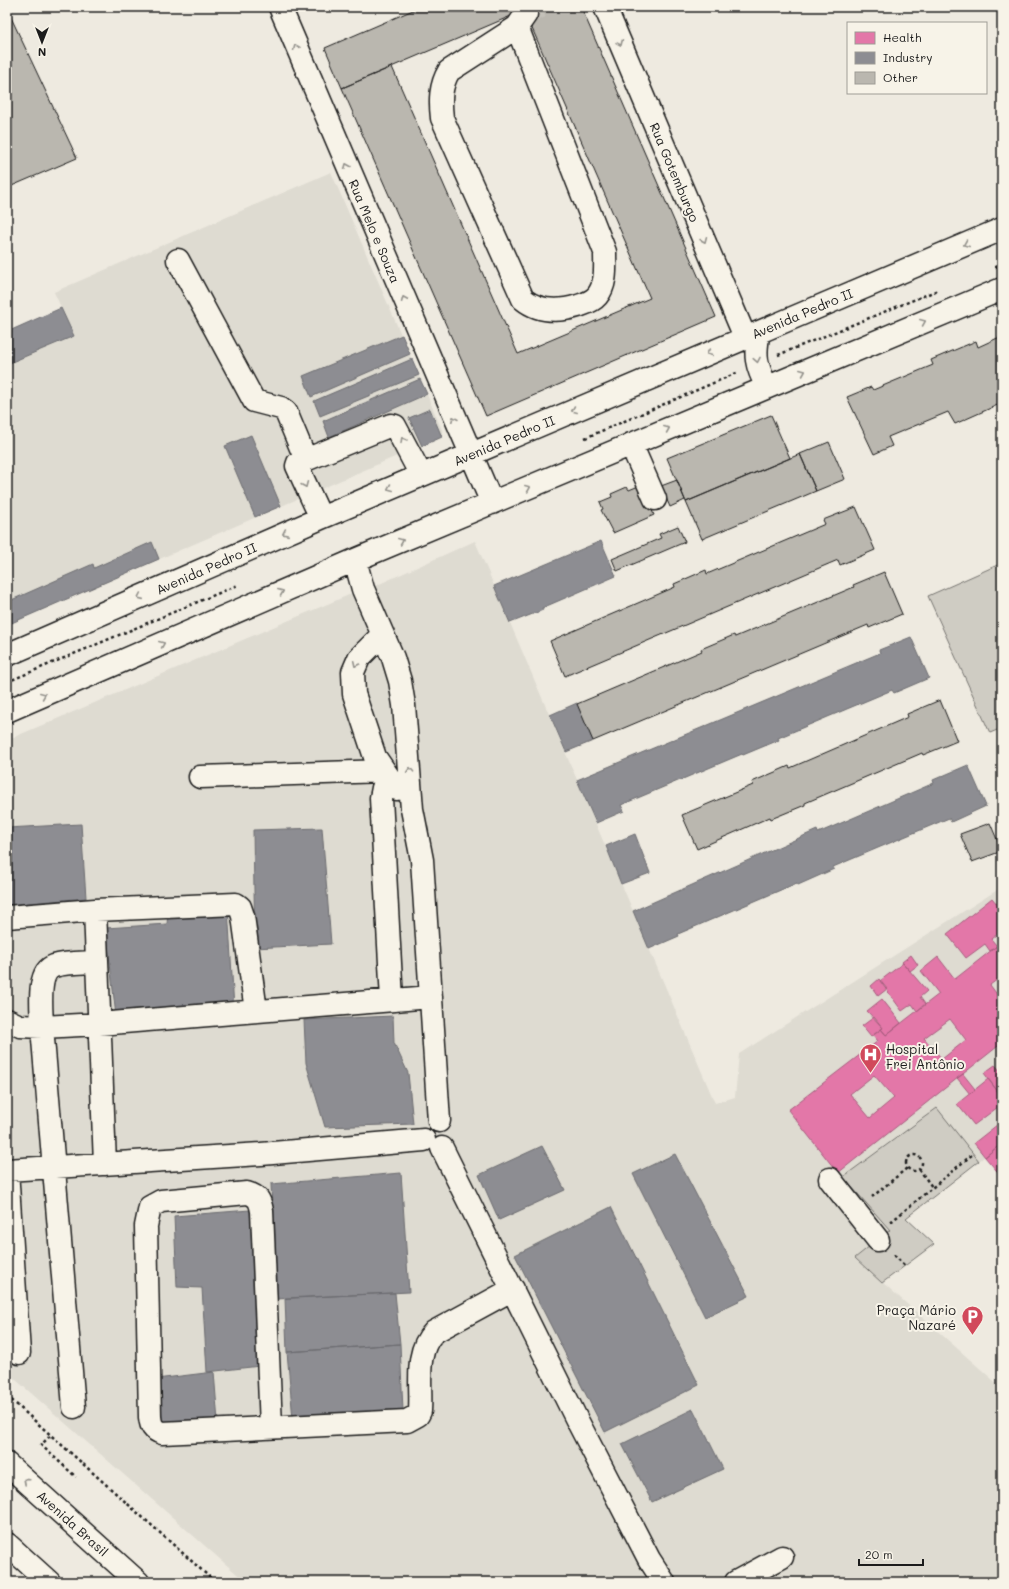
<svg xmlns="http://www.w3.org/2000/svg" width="1009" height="1589" font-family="Mali,sans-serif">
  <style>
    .built { fill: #dedbd1 }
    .green { fill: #cfccc3; stroke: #767470 }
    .health { fill: #e377a8; stroke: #a75c7e; fill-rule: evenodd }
    .industry { fill: #8d8d92; stroke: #6b6b6f }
    .building { fill: #bab7af; stroke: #1c1c1c }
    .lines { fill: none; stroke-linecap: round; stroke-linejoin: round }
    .minor-tunnel { stroke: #c4c1b9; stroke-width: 22; stroke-dasharray: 22 11; stroke-linecap: butt }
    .minor-casing { stroke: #1c1c1c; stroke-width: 25 }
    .major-casing { stroke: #1c1c1c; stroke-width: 25 }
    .path { stroke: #1c1c1c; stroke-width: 2.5; stroke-dasharray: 3 3; stroke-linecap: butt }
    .minor { stroke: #f7f3e8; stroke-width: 22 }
    .major { stroke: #f7f3e8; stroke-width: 22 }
    .oneway { stroke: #94928c }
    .labels { text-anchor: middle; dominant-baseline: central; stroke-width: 4; stroke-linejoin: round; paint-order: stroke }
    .street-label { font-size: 13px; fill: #1c1c1c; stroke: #f7f3e8 }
    .poi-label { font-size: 13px; fill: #1c1c1c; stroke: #f7f3e8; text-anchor: start }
  </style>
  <rect width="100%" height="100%" fill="#eeeae0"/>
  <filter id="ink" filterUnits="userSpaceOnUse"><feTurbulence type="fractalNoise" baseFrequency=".025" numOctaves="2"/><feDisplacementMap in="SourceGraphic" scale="8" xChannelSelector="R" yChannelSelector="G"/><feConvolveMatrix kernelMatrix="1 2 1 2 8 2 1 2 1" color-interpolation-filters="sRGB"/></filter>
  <g filter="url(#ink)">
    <path class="built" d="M331,172L443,432V436L7,625V364L74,336L54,292Z
      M475,541L715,1103L735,1097L739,1054L1002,887V1143L855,1258L1002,1388V1582H246L7,1372V740L363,589L375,586Z"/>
    <path class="green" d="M1002,563V728L990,733L928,596Z
      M937,1108L979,1161L906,1218L934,1244L882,1283L855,1258L890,1230L843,1177Z"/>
    <path class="health" d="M992,898L1002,910V930L991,939L997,946L990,951L985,944L966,958L947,934Z
      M1002,942V976L990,985L1002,1001V1043L838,1173L788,1110L878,1041L873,1035L881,1029L886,1035L939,994L921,971L938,957L955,979ZM950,1019L966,1040L942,1059L924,1038Z
      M911,955L918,965L910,971L902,962Z
      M903,963L927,991L920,997L925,1004L917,1011L912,1004L902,1011L880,981Z
      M879,979L887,989L878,996L871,986Z
      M882,999L901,1023L886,1035L881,1029L883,1028L867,1011Z
      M874,1017L883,1028L871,1037L862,1026Z
      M995,1065L1002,1073V1097L984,1073Z
      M963,1074L975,1089L970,1094L957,1078Z
      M874,1075L894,1098L870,1118L850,1094Z
      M988,1079L1002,1097V1104L974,1125L957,1104Z
      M1002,1121V1143L985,1157L974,1143Z
      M1002,1143V1177L985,1157Z"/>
    <path class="industry" d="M61,308L74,336L7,364V332Z
      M402,335L410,354L311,397L303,376Z
      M412,359L419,375L320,416L314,401Z
      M420,379L427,394L329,437L323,421Z
      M430,409L442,437L422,446L409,418Z
      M251,435L281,506L255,517L225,446Z
      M601,541L616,576L542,608L543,610L510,623L494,586Z
      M152,542L159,559L7,625V602L93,564L94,568Z
      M911,637L929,678L894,693L892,690L778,738L779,740L743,755L742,754L621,805L624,811L596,823L577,780L880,653L879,650Z
      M577,703L593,741L566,752L550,715Z
      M968,765L986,806L951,822L949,818L833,867L834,869L798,885L797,883L678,934L679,936L649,949L633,911L817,830L818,833L934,783L933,780Z
      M81,824L86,898L7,905V828Z
      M322,828L331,944L255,948L253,830Z
      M635,834L650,873L621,884L606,846Z
      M228,908L234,1009L116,1016L106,928L167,924L168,912Z
      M393,1016L394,1043L408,1073L413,1124L325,1127L306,1063L304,1020Z
      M542,1146L565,1190L499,1220L479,1175Z
      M675,1154L749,1296L705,1317L633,1174Z
      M401,1173L409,1292L276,1299L271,1184Z
      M611,1207L699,1385L605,1432L515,1255Z
      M250,1210L260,1366L207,1372L202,1288L177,1287L174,1216Z
      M395,1293L400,1344L287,1352L285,1298Z
      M400,1344L403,1411L293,1419L287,1352Z
      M214,1372L218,1422L159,1428L156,1379Z
      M693,1409L723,1469L652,1502L622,1444Z"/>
    <path class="building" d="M420,7H532L342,88L325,48Z
      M532,7H581L716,317L486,416L342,88L392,67L518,354L650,298L524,10Z
      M7,9L77,158L7,188Z
      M1002,336V403L955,424L948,412L888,437L892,446L874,454L847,397L871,387L873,390L933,365L931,360L976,341L978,347Z
      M771,415L790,458L686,502L667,458Z
      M829,442L845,479L816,491L800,454Z
      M800,454L816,491L702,539L686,502Z
      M677,480L685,500L670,507L661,486Z
      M641,485L654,515L613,533L601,510L603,509L600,502L612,497L611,494L627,487L629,490Z
      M856,507L875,550L840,565L838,560L565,676L550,641L675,587L674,584L706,570L707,574L825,524L823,520Z
      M678,526L685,542L617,571L612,559L661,538L659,534Z
      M884,572L902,614L869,628L868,625L593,741L577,704L702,651L701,649L734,635L735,637L854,587L853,585Z
      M940,700L957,741L923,755L922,753L805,803V805L771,819L770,817L697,849L682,815L753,785L752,782L789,766L790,768L908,717L907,714Z
      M990,823L1002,851L972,862L960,834Z"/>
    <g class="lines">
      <path class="minor-tunnel" d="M526,14L541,7"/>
      <defs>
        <path id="minor" d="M280,7L492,503
          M605,7L745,337
          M517,27L605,252C605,267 607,284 597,296C592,302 584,304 578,306C558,312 539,312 523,299L442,118C440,101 440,86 449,71L517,27L526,14
          M178,260L254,401L281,408L286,412L306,460
          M759,332C754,355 756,366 767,387
          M631,444L655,499
          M321,518L297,466L298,463L391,425L395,426L421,475
          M355,560L363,589L393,658L400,681L404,705L412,809L422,860L439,1121
          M382,635L359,658L353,672L354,694L375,757L397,789
          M7,655L321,518L1002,229
          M7,711L355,560L1002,289
          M200,777L384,771
          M388,777L383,788L381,798L392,1000
          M95,910L236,904L240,907L243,916L256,1011
          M7,917L95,910L105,1164
          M7,1020L20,1026L42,1027L99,1024L431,997
          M442,1148L577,1420L649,1559L664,1582
          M7,1170L261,1154L424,1140
          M7,1170L19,1353
          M830,1179L878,1240
          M74,1407L42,1027C42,1011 36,972 54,966C67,962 83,963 97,962
          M271,1427L262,1211C260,1200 258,1196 247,1193L161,1201L150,1207L146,1226L150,1417C151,1426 153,1430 162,1433L407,1421L418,1415L420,1411C422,1385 414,1352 434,1332L513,1289
          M7,1544L49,1582
          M736,1582L782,1557"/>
        <path id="major" d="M7,1464L138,1582"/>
      </defs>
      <use href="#minor" class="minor-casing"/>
      <use href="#major" class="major-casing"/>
      <path class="path" d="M995,267L1002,264
        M778,355L938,290
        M585,438L739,372
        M7,682L238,585
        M1001,1054L1002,1055
        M906 1163a8 8 0 1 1 16 0a8 8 0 1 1-16 0Z
        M919,1169L932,1187
        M872,1197L907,1168
        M891,1220L892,1221L973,1154
        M894,1255L905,1266
        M7,1396L215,1582
        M50,1436L41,1445L76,1477"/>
      <use href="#minor" class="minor"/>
      <use href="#major" class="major"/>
    </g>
    <defs><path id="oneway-chevron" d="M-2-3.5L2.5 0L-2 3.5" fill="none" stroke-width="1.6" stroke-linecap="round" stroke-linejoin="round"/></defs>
    <g class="oneway">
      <use href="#oneway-chevron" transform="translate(620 43) rotate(67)"/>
      <use href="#oneway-chevron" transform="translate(296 47) rotate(-113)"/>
      <use href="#oneway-chevron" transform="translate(347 166) rotate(-113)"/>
      <use href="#oneway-chevron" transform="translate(704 240) rotate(67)"/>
      <use href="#oneway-chevron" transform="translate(966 244) rotate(157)"/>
      <use href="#oneway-chevron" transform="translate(404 299) rotate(-113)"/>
      <use href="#oneway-chevron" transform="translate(923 322) rotate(-23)"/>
      <use href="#oneway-chevron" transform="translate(709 353) rotate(157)"/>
      <use href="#oneway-chevron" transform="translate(757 360) rotate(79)"/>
      <use href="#oneway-chevron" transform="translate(803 372) rotate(-23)"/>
      <use href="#oneway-chevron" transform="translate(574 410) rotate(157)"/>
      <use href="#oneway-chevron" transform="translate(454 419) rotate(-113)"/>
      <use href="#oneway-chevron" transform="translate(667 429) rotate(-23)"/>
      <use href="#oneway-chevron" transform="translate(403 440) rotate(-120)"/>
      <use href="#oneway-chevron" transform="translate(305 485) rotate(67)"/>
      <use href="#oneway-chevron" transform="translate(390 488) rotate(157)"/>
      <use href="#oneway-chevron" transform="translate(528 488) rotate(-23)"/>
      <use href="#oneway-chevron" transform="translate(285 533) rotate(156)"/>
      <use href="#oneway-chevron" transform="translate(401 541) rotate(-23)"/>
      <use href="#oneway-chevron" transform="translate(281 592) rotate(-23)"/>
      <use href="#oneway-chevron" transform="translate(140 597) rotate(156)"/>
      <use href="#oneway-chevron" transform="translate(162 644) rotate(-23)"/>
      <use href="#oneway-chevron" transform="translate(356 664) rotate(115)"/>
      <use href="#oneway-chevron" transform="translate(43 695) rotate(-23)"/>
      <use href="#oneway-chevron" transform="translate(410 770) rotate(-93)"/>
      <use href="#oneway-chevron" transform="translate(26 1481) rotate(-138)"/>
    </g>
  </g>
  <defs>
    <symbol id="hospital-pin" viewBox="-11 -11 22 30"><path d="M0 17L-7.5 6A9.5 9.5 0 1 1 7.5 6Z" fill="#d1495b" stroke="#f7f3e8"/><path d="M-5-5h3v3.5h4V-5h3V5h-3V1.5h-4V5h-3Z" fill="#fff"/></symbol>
    <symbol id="parking-pin" viewBox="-11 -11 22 30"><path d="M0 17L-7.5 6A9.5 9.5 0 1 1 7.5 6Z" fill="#d1495b" stroke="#f7f3e8"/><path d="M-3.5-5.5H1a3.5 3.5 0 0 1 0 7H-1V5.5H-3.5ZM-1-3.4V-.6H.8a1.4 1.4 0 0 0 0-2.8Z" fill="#fff"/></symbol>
  </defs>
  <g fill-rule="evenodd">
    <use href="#hospital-pin" x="858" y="1042" width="25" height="34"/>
    <use href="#parking-pin" x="960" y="1304" width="25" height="34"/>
  </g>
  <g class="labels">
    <g class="street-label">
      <text transform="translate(675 172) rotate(67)">Rua Gotemburgo</text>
      <text transform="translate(375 231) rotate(67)">Rua Melo e Souza</text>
      <text transform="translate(802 313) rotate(-23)">Avenida Pedro II</text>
      <text transform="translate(504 440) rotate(-23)">Avenida Pedro II</text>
      <text transform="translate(206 568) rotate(-24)">Avenida Pedro II</text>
      <text transform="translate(73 1523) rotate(42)">Avenida Brasil</text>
    </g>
    <g class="poi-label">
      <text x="886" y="1048">Hospital<tspan x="886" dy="15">Frei Antônio</tspan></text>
      <text x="956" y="1309" text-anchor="end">Praça Mário<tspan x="956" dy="15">Nazaré</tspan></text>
    </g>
  </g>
  <rect width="1009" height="1589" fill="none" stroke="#f7f3e8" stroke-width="24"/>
  <rect x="12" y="12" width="985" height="1565" fill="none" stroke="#1c1c1c" stroke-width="1.5" filter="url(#ink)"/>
  <rect x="847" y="22" width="140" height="72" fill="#f7f3e8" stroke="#9f9d96"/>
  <rect x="855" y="32" width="20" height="12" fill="#e377a8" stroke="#9f9d96"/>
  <text x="883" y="42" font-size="12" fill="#1c1c1c">Health</text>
  <rect x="855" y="52" width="20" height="12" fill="#8d8d92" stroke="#9f9d96"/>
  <text x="883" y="62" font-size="12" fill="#1c1c1c">Industry</text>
  <rect x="855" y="72" width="20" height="12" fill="#bab7af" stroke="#9f9d96"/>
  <text x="883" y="82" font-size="12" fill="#1c1c1c">Other</text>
  <g transform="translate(42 42) rotate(180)" stroke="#f7f3e8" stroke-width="3" paint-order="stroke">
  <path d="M0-3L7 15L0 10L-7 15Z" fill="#1c1c1c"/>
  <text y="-6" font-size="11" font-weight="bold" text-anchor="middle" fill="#1c1c1c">N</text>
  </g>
  <path d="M859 1559v6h64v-6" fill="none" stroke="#1c1c1c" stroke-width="2"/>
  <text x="865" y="1559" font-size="12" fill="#1c1c1c" stroke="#f7f3e8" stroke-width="3" paint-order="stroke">20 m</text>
</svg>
